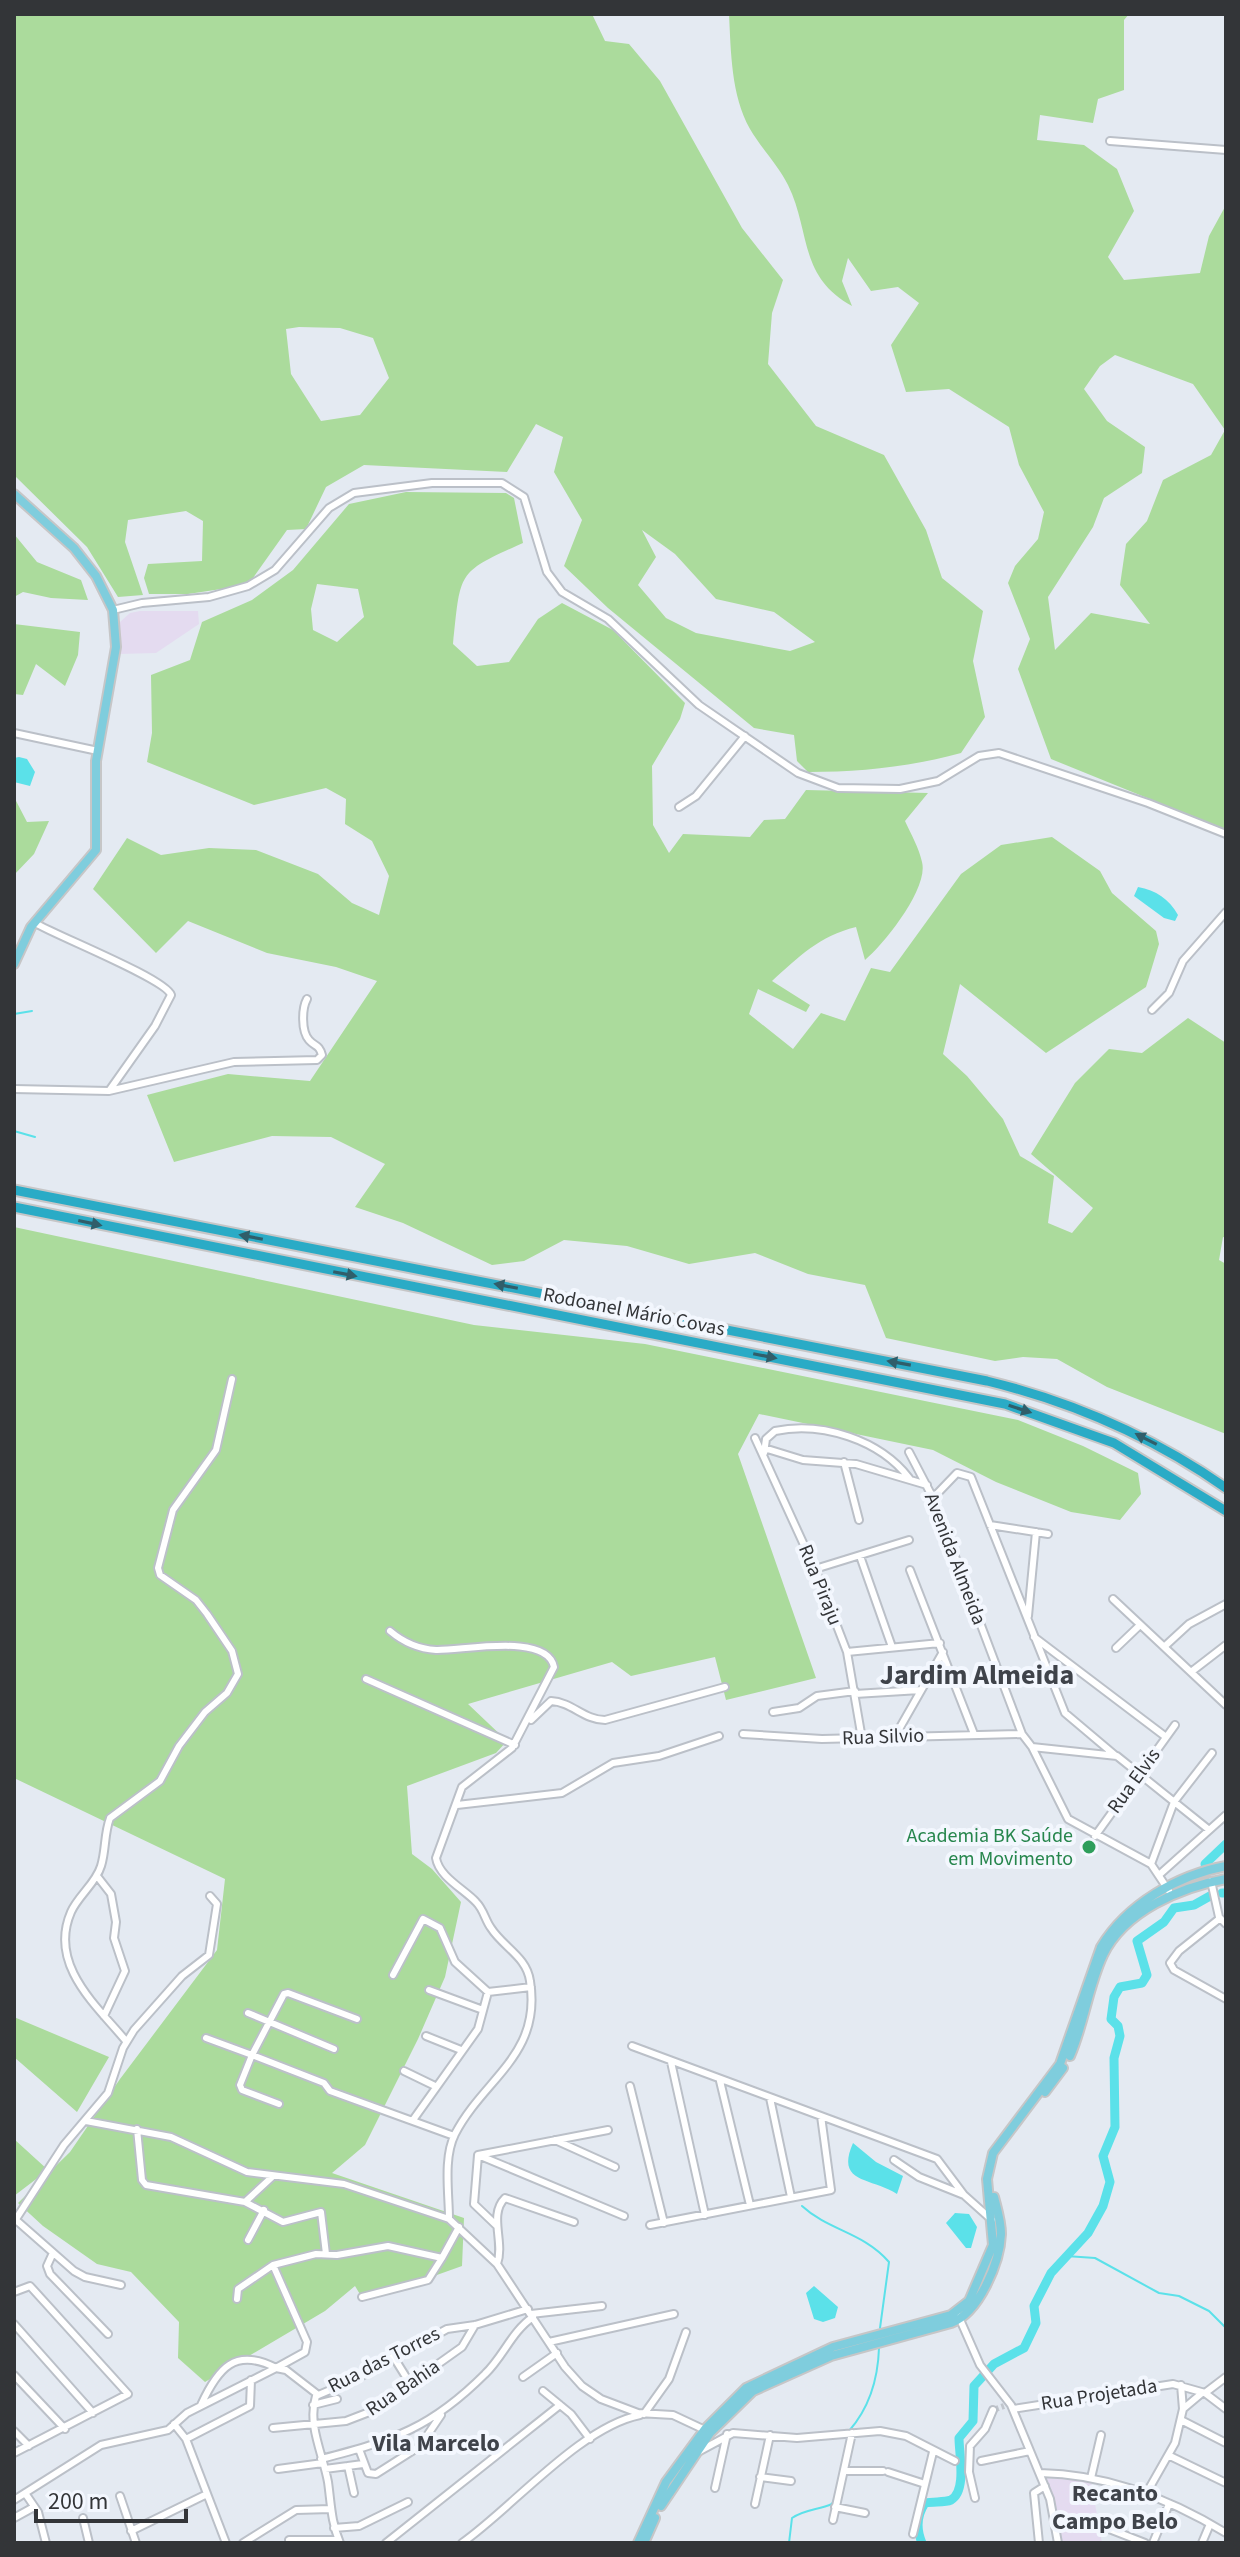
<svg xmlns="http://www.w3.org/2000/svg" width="1240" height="2557" font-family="'Source Sans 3',sans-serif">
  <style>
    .education { fill: #e4dbf0 }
    .green { fill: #abdb9c; fill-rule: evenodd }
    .water { fill: #5be1e9 }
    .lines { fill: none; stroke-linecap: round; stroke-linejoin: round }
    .stream { stroke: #5be1e9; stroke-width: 2 }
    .river { stroke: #5be1e9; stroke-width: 9 }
    .minor-tunnel { stroke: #c1c6cd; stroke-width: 6; stroke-dasharray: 6 3; stroke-linecap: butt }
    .minor-casing { stroke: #bbc0c8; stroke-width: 10 }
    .major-casing { stroke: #c6c6c7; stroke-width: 12 }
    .highway-casing { stroke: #c6c6c7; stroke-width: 13 }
    .minor { stroke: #fff; stroke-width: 6 }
    .major { stroke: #7fcddd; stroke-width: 8 }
    .highway { stroke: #2aabc6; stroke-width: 9 }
    .oneway { fill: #305e6a }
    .leisure-dot { fill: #2e9e5b; stroke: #f3f7fe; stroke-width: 3 }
    .labels { text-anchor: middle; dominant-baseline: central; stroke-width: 8; stroke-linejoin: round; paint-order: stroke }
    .street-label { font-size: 20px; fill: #333538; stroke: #f3f7fe }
    .leisure-label { font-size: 20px; fill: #27864d; stroke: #f3f7fe; text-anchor: end }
    .quarter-label { font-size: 24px; font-weight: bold; fill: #3f434a; stroke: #f3f7fe }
    .district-label { font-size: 28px; font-weight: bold; fill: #3f434a; stroke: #f3f7fe }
  </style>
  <rect width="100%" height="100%" fill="#e4eaf2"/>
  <path class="education" d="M140,611H198L199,624L156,653L119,654L120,622L130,613Z
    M1047,2478L1091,2481L1102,2543H1063Z"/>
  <path class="green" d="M14,14H592L605,41L629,44L660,81L742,228L783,280L772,313L768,364L816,426L884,455L926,530L942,578L983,611L973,661L985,717L961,753C909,767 861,772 808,772L797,761L794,735L754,728L608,608L564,566L582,520L554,472L563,437L536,424L507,472L364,465L326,487L306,529L287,530L248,585L188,594H149L144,578L148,564L202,561L203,521L186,511L128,520L125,542L143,595L118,597L87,547L14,475ZM299,327L340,328L373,338L389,378L360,415L321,421L291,374L286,329ZM642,530L675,554L716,599L774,612L815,642L790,651L696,633L666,618L638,585L656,557Z
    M729,14H1129L1124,20V90L1098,99L1093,123L1040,115L1037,140L1084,145L1117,169L1134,211L1108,257L1124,280L1200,273L1209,236L1226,205V830L1051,759L1018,669L1030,639L1008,583L1015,566L1038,539L1044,512L1019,465L1009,427L949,389L906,392L891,345L919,303L898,287L871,291L848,258L842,281L852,306C798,276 811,232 788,185C778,165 761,148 750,129C731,95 731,52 729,14ZM1115,355L1193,384L1225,430L1211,455L1163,480L1147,521L1126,544L1120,585L1150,624L1091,613L1055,650L1048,597L1093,527L1104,498L1142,473L1145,447L1107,421L1084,389L1100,366Z
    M406,492L506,493L514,498L523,543C456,573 461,571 453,644L477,666L509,662L538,619L562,603L613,630L685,703L680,719L652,766L653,825L669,853L683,834L750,837L764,820L785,819L806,790L928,793L905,821C911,834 919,848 922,862C929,888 884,944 865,960L856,927C819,936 800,956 772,981L810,1005L806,1012L758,989L749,1014L793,1049L821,1013L845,1021L871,968L890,972L961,874L1001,845L1052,837L1100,871L1112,893L1156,931L1159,944L1146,987L1046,1053L960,984L943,1054L967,1076L1003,1119L1020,1156L1054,1176L1048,1223L1072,1233L1093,1208L1031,1154L1075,1083L1109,1049L1142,1053L1188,1018L1226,1043V1238L1223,1237L1219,1260L1226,1264V1434L1107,1387L1057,1359L1023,1357L995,1361L886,1338L865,1285L808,1274L755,1253L689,1264L627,1246L564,1240L524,1261L492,1265L403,1223L355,1207L385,1164L331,1137L272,1136L174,1162L147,1095L228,1074L310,1081L377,981L336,967L267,953L188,921L156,953L93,889L127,838L161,855L209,848L256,850L318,874L352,903L379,915L389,876L372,841L345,824L346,799L326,788L254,805L147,762L152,733L151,675L190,660L202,622L252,600L293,570L349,504ZM317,584L358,589L364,617L337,642L313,630L311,609Z
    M14,534L37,562L81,580L88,600L51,598L23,592L14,597Z
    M14,624L80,632L78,655L65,686L36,664L23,695L14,694Z
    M14,797L27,822L49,821L34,854L14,875Z
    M14,1227L474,1325L645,1344L1018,1420L1083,1446L1138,1473L1141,1494L1120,1520L1071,1512L996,1482L933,1450L759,1414L738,1454L816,1678L726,1700L715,1657L631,1676L612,1662L468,1704L507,1741L496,1753L407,1786L412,1854L432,1869L461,1902L445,1977L418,2039L365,2145L332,2173L464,2218L462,2266L364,2301L355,2286L325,2311L205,2382L178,2358L179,2322L131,2272L97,2264L43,2226L18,2203L70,2152L120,2079L217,1950L225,1879L14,1778Z
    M14,2017L109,2057L77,2112L14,2057Z
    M14,2139L48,2170L14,2196Z"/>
  <path class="water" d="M19,757L27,759L35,772L30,786L14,782V758Z
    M1138,887C1156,890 1169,899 1178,915L1175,921L1164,918L1134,896Z
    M853,2143L876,2162L903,2176L897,2194C871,2177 835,2184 853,2143Z
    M955,2213L969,2214L977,2227L971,2248H966L946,2223Z
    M814,2286L838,2307L835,2318L823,2322L814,2319L806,2293Z"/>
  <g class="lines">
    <path class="stream" d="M14,1014L32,1011
      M14,1131L35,1137
      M802,2206C829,2231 863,2232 889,2262L880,2328
      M1066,2256L1095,2258L1159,2293L1179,2296L1209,2311L1226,2328
      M849,2431C870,2407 878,2379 879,2348
      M789,2543L792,2518C805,2509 818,2510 832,2504L836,2495"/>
    <path class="river" d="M1205,1864L1226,1844
      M1222,1893H1226
      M922,2543C916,2529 917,2515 925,2503C934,2501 944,2503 951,2500C967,2491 959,2454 959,2438L973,2421L974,2386L994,2364L1024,2348L1036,2323L1034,2306L1051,2273L1088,2233L1103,2206L1110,2182L1103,2156L1115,2127L1114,2058L1120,2036L1118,2026L1111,2019L1114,1997L1120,1987L1142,1983L1147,1975L1137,1941L1164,1922L1174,1908L1194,1905L1210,1896"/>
    <path class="minor-tunnel" d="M993,2410L1004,2406"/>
    <defs>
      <path id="minor" d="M1110,141L1226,150
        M113,610L142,603L209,597L248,586L275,570L329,508L354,493L432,483H502L524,497L547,572L562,592L608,619L699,705L798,773L838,788L900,789L938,781L979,756L999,753L1148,803L1226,834
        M14,733L98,751
        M679,807L696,796L745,736
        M1152,1010L1169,993L1183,961L1226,912
        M14,1089L109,1091L155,1026L171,995C166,979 57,936 35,923
        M109,1091L234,1062L317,1060L322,1055C319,1044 315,1047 309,1040C301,1031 302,1008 307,999
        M755,1438L815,1569L847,1652L862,1739
        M764,1448L803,1460L856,1464L927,1485
        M909,1452L933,1498L1022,1734L1032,1747L1117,1756L1208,1829
        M764,1453L766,1439L775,1431C822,1421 880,1440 909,1478
        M844,1462L859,1520
        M933,1498L957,1473L971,1477L1065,1713L1116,1756
        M990,1525L1048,1534
        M860,1556L892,1647
        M815,1569L909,1540
        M910,1570L974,1734
        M1113,1599L1226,1705
        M1028,1616L1036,1532
        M390,1631C403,1642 419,1649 436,1650C462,1651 547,1632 554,1667L512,1748L462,1787L436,1858C439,1877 464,1889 476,1902C484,1910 485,1920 491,1928C503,1947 527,1957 530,1981C542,2055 484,2078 455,2134C443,2158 449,2193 449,2219
        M1034,1637L1166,1737
        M1164,1647L1189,1624L1226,1604
        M1116,1648L1140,1625
        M847,1652L940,1643
        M1191,1672L1226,1645
        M366,1679L515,1745
        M855,1694L920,1690
        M773,1712L799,1708L817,1696L855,1691
        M531,1720L551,1701C572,1702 584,1720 605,1720L725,1687
        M743,1734L822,1739L1022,1734
        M894,1738L943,1652
        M1032,1747L1068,1819L1151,1864L1169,1891
        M457,1805L562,1793L613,1763L659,1756L719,1736
        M1095,1836L1175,1725
        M1151,1864L1174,1802L1212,1753
        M1159,1875L1226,1815
        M97,1876L111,1894L116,1922L114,1938L125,1971L104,2016
        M1211,1881L1219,1917L1226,1924
        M1219,1919L1179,1951L1170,1963L1174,1970L1226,1999
        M393,1975L423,1919L440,1928L455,1962L488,1992
        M429,1990L483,2010
        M248,2013L334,2049
        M426,2036L461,2050
        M206,2038L252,2055L284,1994L288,1993L357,2019
        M126,2041C97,2006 48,1965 71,1912C78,1896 96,1883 101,1866C106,1850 104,1834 110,1818L160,1781L179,1746L205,1712L227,1693L238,1674L232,1651L207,1614L196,1600L160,1575L158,1568L173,1510L216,1450L232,1379
        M632,2046L937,2159L964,2195
        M671,2062L705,2215
        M404,2071L435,2086
        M720,2081L750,2205
        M630,2086L664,2223
        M770,2098L791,2197
        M279,2104L242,2090L240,2085L252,2055L324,2083L330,2091L454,2136
        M413,2120L478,2029L488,1992L531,1987
        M86,2121L171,2137L247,2172L344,2184L449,2219L497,2264L565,2367L582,2386L601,2399L638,2413L673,2415L705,2430
        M137,2129L142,2180L146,2185L245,2202L272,2177
        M608,2130L478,2155L624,2216
        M555,2140L615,2167
        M478,2155L474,2204L497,2226
        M894,2160L919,2177L964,2195L992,2220
        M245,2202L283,2222L321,2212L326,2254
        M16,2220L74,2271L85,2277L121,2285
        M14,2222L64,2145L108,2093L123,2048L134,2030L182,1976L209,1955L217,1904L210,1896
        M650,2225L831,2190L821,2116
        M248,2240L264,2210
        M52,2255L47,2266L50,2274L108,2334
        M497,2264C505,2242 488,2215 505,2198L574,2222
        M14,2292L30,2286L128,2394L14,2453
        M362,2297L428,2280L442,2258
        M237,2299L238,2289L273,2265L316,2254L337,2255L388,2246L442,2258L459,2227
        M531,2314L602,2306
        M958,2315L980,2365L1011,2405L1050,2499L1058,2543
        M14,2324L93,2413
        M549,2342L674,2314
        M393,2356L411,2385
        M14,2375L65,2429
        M523,2377L557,2353
        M543,2391L571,2414L590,2439
        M1205,2393L1226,2377
        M201,2405C218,2368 235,2347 276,2368L305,2352L307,2342L273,2265
        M313,2405L337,2399
        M1013,2409L1173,2384L1205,2393L1226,2409
        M1183,2409L1202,2393
        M644,2414L669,2379L686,2332
        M1181,2420L1226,2443
        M174,2424L186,2439L226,2543
        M273,2428L346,2421L372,2411L462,2347L475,2325
        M14,2431L29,2446
        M186,2439L250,2406L251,2380
        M359,2449L368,2473L376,2474L420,2446L441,2415
        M696,2453L733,2433L797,2438L880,2431L906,2436L955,2461
        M1170,2456L1226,2483
        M321,2459C394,2440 431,2428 485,2374C503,2357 512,2331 533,2317
        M981,2461L1030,2451
        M348,2466L354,2493
        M278,2469L323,2463
        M325,2469L363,2464
        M845,2471H883
        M888,2472L925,2484
        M1040,2473C1106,2474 1170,2499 1226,2533
        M760,2477L791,2481
        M1091,2478L1101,2435
        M715,2488L727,2434
        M25,2493L38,2512L46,2543
        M1146,2494L1175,2443L1183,2409L1181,2385
        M120,2496L136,2543
        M975,2498L969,2472L970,2446L985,2429L993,2410
        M14,2500L101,2445L168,2430L187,2413L276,2368L286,2370L317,2394
        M755,2504L770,2435
        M835,2507L865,2513
        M14,2518L34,2507
        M83,2518L89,2543
        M833,2520L852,2433
        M1104,2527L1145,2543
        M334,2528L359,2526L408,2502
        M131,2531L207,2494
        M913,2534L933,2452
        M243,2543L296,2510L331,2509
        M290,2543L289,2540H338
        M340,2543C331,2522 331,2503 328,2482C323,2454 307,2425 316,2396L356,2379L447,2329L475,2325L528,2309
        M386,2543L560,2405
        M462,2543C512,2508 580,2427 640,2415
        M1039,2543L1034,2493L1045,2486
        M1153,2543L1169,2504
        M1202,2543L1210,2524"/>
      <path id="major" d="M14,494L74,548L96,576L113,610L116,647L96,761V850L31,927L14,964
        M1070,2056C1084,2024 1088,1987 1103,1955C1124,1911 1181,1887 1226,1879
        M1045,2092L1063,2068
        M661,2506L710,2433L753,2391L831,2356L951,2323C979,2313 1000,2262 1001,2234C1001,2221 997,2209 994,2197
        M638,2543L666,2482L705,2429L746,2388L833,2347L951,2315L969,2301L993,2245L987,2179L993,2153L1060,2064L1101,1947C1127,1904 1178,1875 1226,1866
        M644,2543L655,2518"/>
      <path id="highway" d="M14,1190L987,1381C1073,1402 1153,1437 1226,1488
        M14,1207L1005,1404L1114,1443L1226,1511"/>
    </defs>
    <use href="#minor" class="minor-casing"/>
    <use href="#major" class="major-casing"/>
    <use href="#highway" class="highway-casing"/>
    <use href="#minor" class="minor"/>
    <use href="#major" class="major"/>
    <use href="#highway" class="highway"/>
  </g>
  <defs><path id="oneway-solid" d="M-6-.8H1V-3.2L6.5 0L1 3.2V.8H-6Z" transform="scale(2)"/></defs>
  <g class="oneway">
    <use href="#oneway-solid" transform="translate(90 1223) rotate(12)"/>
    <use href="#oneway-solid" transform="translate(251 1237) rotate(-169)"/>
    <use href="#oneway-solid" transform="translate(345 1274) rotate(11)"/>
    <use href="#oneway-solid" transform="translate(506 1286) rotate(-169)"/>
    <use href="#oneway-solid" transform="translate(765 1356) rotate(11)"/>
    <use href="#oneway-solid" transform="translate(899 1363) rotate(-170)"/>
    <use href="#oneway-solid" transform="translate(1020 1409) rotate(18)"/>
    <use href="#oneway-solid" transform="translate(1146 1439) rotate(-153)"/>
  </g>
  <circle class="leisure-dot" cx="1089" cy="1847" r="8"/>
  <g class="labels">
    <g class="street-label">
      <text transform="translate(634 1312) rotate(11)">Rodoanel Mário Covas</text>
      <text transform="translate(955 1559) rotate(69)">Avenida Almeida</text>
      <text transform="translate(820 1585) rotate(68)">Rua Piraju</text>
      <text transform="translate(883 1737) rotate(-2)">Rua Silvio</text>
      <text transform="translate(1134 1781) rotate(-54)">Rua Elvis</text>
      <text transform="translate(384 2360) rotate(-27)">Rua das Torres</text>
      <text transform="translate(403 2388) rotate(-34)">Rua Bahia</text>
      <text transform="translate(1099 2395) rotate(-9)">Rua Projetada</text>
    </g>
    <g class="leisure-label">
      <text x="1073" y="1836">Academia BK Saúde<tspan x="1073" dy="23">em Movimento</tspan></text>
    </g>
    <g class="quarter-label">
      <text x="436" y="2443">Vila Marcelo</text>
      <text x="1115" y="2493">Recanto<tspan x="1115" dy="28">Campo Belo</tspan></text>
    </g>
    <g class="district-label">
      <text x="977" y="1675">Jardim Almeida</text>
    </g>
  </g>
  <rect width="1240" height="2557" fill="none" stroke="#333538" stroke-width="32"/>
  <path d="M36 2509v12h150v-12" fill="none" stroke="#333538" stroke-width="4"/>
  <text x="48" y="2509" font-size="24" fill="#333538" stroke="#f3f7fe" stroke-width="6" paint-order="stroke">200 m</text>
</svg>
